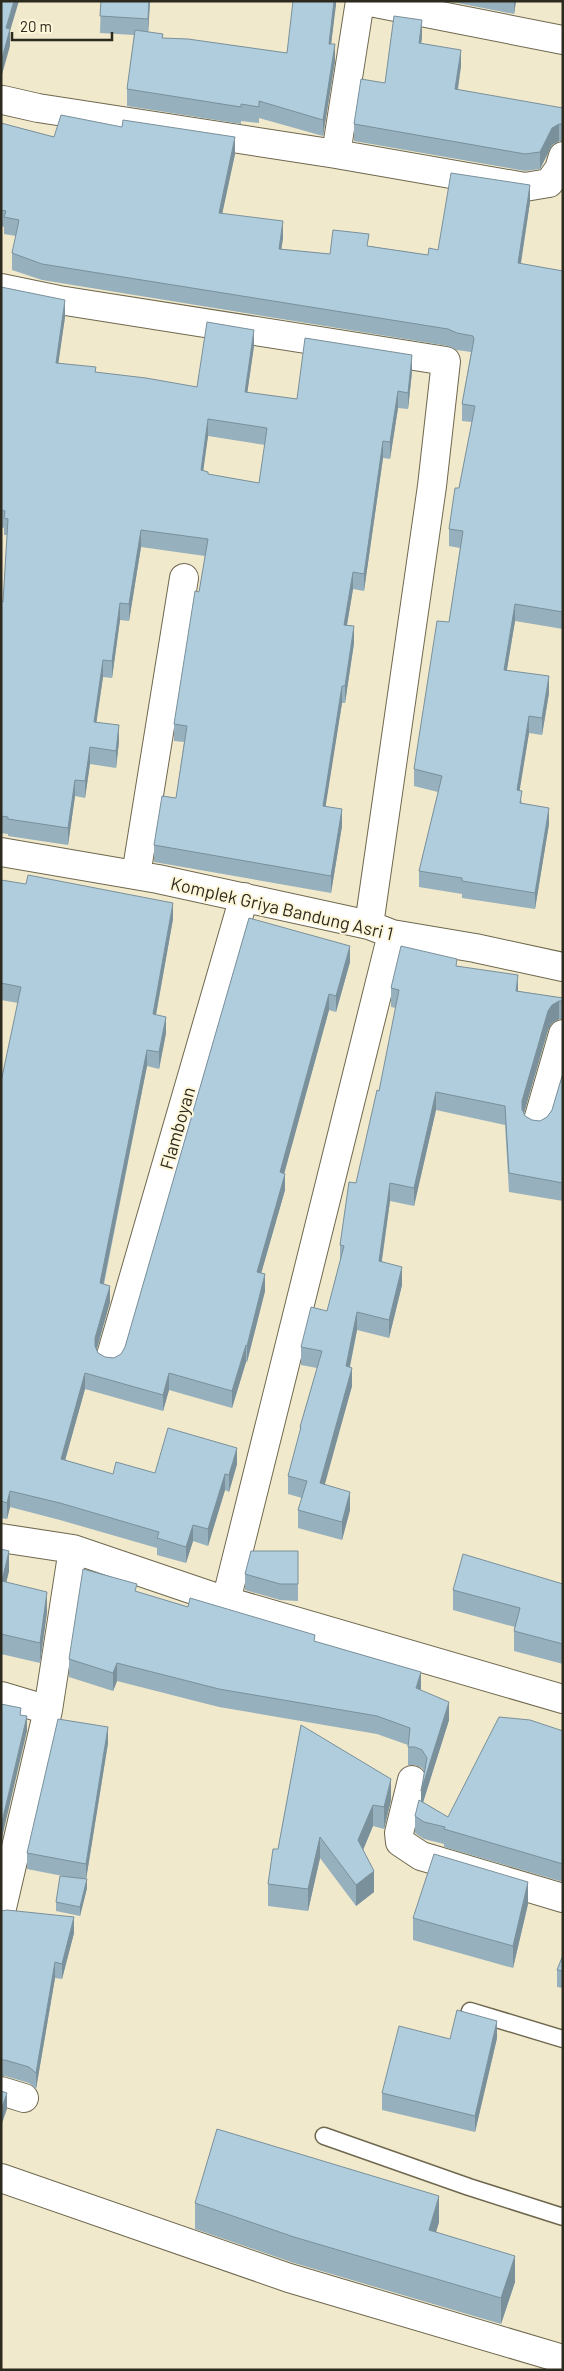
<svg xmlns="http://www.w3.org/2000/svg" width="564" height="2371" font-family="Barlow,sans-serif">
  <style>
    .lines { fill: none; stroke-linecap: round; stroke-linejoin: round }
    .lane-casing { stroke: #6f684f; stroke-width: 19 }
    .street-casing { stroke: #6f684f; stroke-width: 30 }
    .lane { stroke: #fff; stroke-width: 16 }
    .street { stroke: #fff; stroke-width: 28 }
    .wall { fill: #96b0be; fill-rule: evenodd }
    .shaded-wall { fill: #7a909b }
    .building { fill: #afcddd; stroke: #7a909b; fill-rule: evenodd }
    .labels { text-anchor: middle; dominant-baseline: central; stroke-width: 4; stroke-linejoin: round; paint-order: stroke }
    .street-label { font-size: 18px; fill: #2c291e; stroke: #fef6d9 }
  </style>
  <rect width="100%" height="100%" fill="#f0e9cc"/>
  <g class="lines">
    <defs>
      <path id="lane" d="M470,2011L563,2039
        M324,2136L469,2187L563,2217"/>
      <path id="street" d="M365,1L563,40
        M3,100L38,108L336,154L360,1
        M336,154L525,187L549,183L559,169L563,156
        M1,288L59,300L446,361L432,486L369,925
        M1,852L158,879L369,925L392,934L475,948L563,967
        M136,875L184,578
        M537,1124L563,1034
        M110,1359L244,897
        M1,1538L73,1549L226,1601L563,1699
        M226,1601L392,934
        M1,1696L48,1710L1,1912
        M48,1710L73,1549
        M412,1780L399,1833L400,1842L421,1856L563,1898
        M1,2091L24,2098
        M1,2178L289,2278L563,2359"/>
    </defs>
    <use href="#lane" class="lane-casing"/>
    <use href="#street" class="street-casing"/>
    <use href="#lane" class="lane"/>
    <use href="#street" class="street"/>
  </g>
  <path class="wall" d="M101,1H150L148,32L163,38L287,53L336,1L331,44L335,61L323,136L259,118V123L241,121V124L127,106V89L134,35L100,33Z
    M447,1H516L514,14Z
    M422,37L421,43L461,66L458,90L563,124V141H559L552,145L540,169L525,171L354,141V124L385,83Z
    M1,123L54,137L235,154L222,213L283,238L281,249L330,254L369,246L428,255L530,202L521,264L563,271V629L515,621L507,670L549,693L542,735L529,733L519,790L522,804L549,824L535,909L462,898V894L419,887V871L438,792L414,786V769L449,622L460,548L449,546V529L459,488L472,422L462,421V404L471,352L457,350L448,346L42,280L12,270V253L16,236L4,234V227L1,226Z
    M1,287L65,317L58,363L96,372L197,387L254,346L247,393L297,399L412,372L408,409L398,408L390,459L383,458L364,591L353,589L347,625L354,643L345,703H342L325,806L342,826L331,893L154,862V845L176,798L184,742L174,741V724L199,592L205,556L141,547L129,621L120,620L112,678L103,677L96,722L119,742L116,768L90,764L85,798L75,796L68,845L8,836V834L1,833V601L3,602L7,535H4V528L1,527ZM208,436L265,445L259,483L208,475L203,471Z
    M1,880L173,919L156,1015L166,1033L159,1069L147,1066L104,1284L110,1302L97,1349L98,1353L105,1357L114,1358L121,1354L125,1347L249,918L350,962L336,1012L329,1010L284,1173L285,1190L261,1273L265,1291L247,1362H246L232,1408L169,1390L163,1411L85,1389L65,1460L113,1474L155,1473L237,1464L229,1492L225,1490L208,1546L193,1541L186,1563L157,1555V1548L60,1520L10,1507L7,1519L1,1518V1082L18,1003L1,1000Z
    M457,966L518,991L563,998V1019H559L552,1023L548,1030L524,1113L525,1116L532,1120L540,1121L547,1117L552,1110L563,1073V1201L509,1192L505,1125L436,1110L414,1206L390,1201L382,1261L402,1285L389,1338L357,1330L350,1367L352,1386L324,1484L350,1510L342,1540L298,1528V1510L302,1498L288,1494V1476L300,1433V1427L317,1368L301,1365V1347L327,1311L340,1261V1245L356,1183L379,1091L396,1008L391,1007V988Z
    M1,1549L9,1571L6,1582L47,1612L40,1663L1,1654Z
    M298,1568V1601L280,1600L245,1590V1574Z
    M563,1584V1664L514,1651V1631L515,1627L453,1610V1590Z
    M137,1592L188,1607L315,1642L421,1690L449,1720L423,1802L448,1817L563,1731V1882L444,1847V1844L424,1839L415,1833V1816L421,1801L424,1772L422,1768L415,1765H408V1745L377,1734L219,1707L117,1681L113,1691L69,1677V1659Z
    M301,1725L391,1800L384,1829L373,1826L363,1850L374,1892L356,1906L320,1858L308,1911L268,1906V1884L278,1849Z
    M108,1743L86,1879L87,1888L80,1916L56,1911V1902L68,1877L27,1869V1853Z
    M528,1904L513,1968L413,1940V1918Z
    M1,1911L74,1933L62,1979L55,1978L36,2089L29,2083L5,2076H1Z
    M563,1955V1988L557,1987V1970Z
    M497,2038L475,2132L382,2110V2093L450,2039Z
    M195,2203L439,2222L436,2232L515,2282L501,2324L294,2263L195,2229Z"/>
  <path class="shaded-wall" d="M14,1H19L10,31V46L1,78V62L6,28Z
    M149,1H150L148,36V19Z
    M334,1H336V5L329,61V44Z
    M514,1H516L514,14Z
    M422,20V37L419,60V43Z
    M335,44V61L323,136V120Z
    M461,50V66L455,106V89Z
    M559,124V141L552,145L540,169V152L552,128Z
    M235,137V154L219,229V213Z
    M530,185V202L518,280V263Z
    M283,221V238L279,266V249Z
    M65,300V317L56,380V363Z
    M254,330V346L245,409V392Z
    M412,355V372L408,409V393Z
    M398,391V408L390,459V442Z
    M208,419V436L201,487V470Z
    M383,441V458L364,591V574Z
    M141,530V547L129,621V604Z
    M353,572V589L344,642V625Z
    M120,603V620L112,678V661Z
    M515,604V621L504,686V670Z
    M354,626V643L345,703V686Z
    M103,660V677L94,739V722Z
    M549,676V693L542,735V718Z
    M342,686V703L323,823V806Z
    M529,716V733L517,807V790Z
    M119,725V742L116,768V751Z
    M90,747V764L85,798V781Z
    M75,780V796L68,845V828Z
    M549,808V824L535,909V893Z
    M342,809V826L331,893V876Z
    M173,903V919L153,1031V1014Z
    M350,946V962L336,1012V996Z
    M518,975V994L516,991Z
    M329,994V1010L280,1189V1172Z
    M559,1001V1019L552,1023L548,1030L522,1120V1101L548,1011L552,1005Z
    M166,1017V1033L159,1069V1052Z
    M147,1050V1066L100,1300V1283Z
    M436,1092V1110L414,1206V1188Z
    M285,1174V1190L257,1288V1272Z
    M390,1183V1201L379,1279V1261Z
    M402,1267V1285L389,1338V1320Z
    M265,1274V1291L247,1362V1346Z
    M110,1286V1302L95,1355V1338Z
    M357,1312V1330L346,1385V1366Z
    M246,1345V1362L232,1408V1391Z
    M352,1368V1386L320,1502V1483Z
    M85,1373V1389L61,1475V1459Z
    M169,1373V1390L163,1411V1395Z
    M237,1448V1464L229,1492V1475Z
    M225,1474V1490L208,1546V1529Z
    M10,1491V1507L7,1519V1503Z
    M350,1492V1510L342,1540V1522Z
    M193,1525V1541L186,1563V1547Z
    M9,1551V1571L2,1601V1581Z
    M47,1592V1612L40,1663V1643Z
    M117,1663V1681L113,1691V1673Z
    M421,1672V1690L416,1688Z
    M449,1702V1720L421,1809V1791Z
    M27,1716V1731L1,1842V1826Z
    M108,1727V1743L86,1880V1864Z
    M391,1779V1800L384,1829V1807Z
    M373,1805V1826L358,1862V1840Z
    M320,1837V1858L308,1911V1889Z
    M374,1871V1892L356,1906V1885Z
    M87,1879V1888L80,1916V1907Z
    M528,1882V1904L513,1968V1946Z
    M74,1917V1933L62,1979V1964Z
    M55,1962V1978L36,2089V2073Z
    M497,2021V2038L475,2132V2116Z
    M7,2093V2109L1,2126V2110Z
    M439,2196V2222L429,2256V2230Z
    M515,2256V2282L501,2324V2298Z"/>
  <path class="building" d="M1,1H14L6,28L10,29L1,62Z
    M101,1H149L148,19L100,16Z
    M293,1H334L329,44H335L323,120L259,101V107L241,104V107L127,89L135,30L163,34L162,38L188,39L287,53Z
    M394,16L422,20L419,43L461,50L455,89L563,108V124H559L552,128L540,152L525,154L354,124L361,79L385,83Z
    M61,115L122,127L123,120L235,137L219,213L283,221L279,249L330,254L333,230L369,234L367,246L428,255L429,248L438,250L451,173L530,185L518,263L563,271V612L515,604L504,670L549,676L542,718L529,716L517,790L522,791L520,803L549,808L535,893L462,881V878L419,871L442,776L414,769L437,621L449,622L463,531L449,529L455,488H459L475,406L462,404L474,339L473,336L457,333L448,329L42,264L12,253L19,220L4,217L6,211L1,210V123L54,137Z
    M1,287L65,300L56,363L96,367L95,372L146,378L197,387L207,322L254,330L245,392L297,399L305,338L412,355L408,393L398,391L390,442L383,441L364,574L353,572L344,625L354,626L345,686H342L323,806L342,809L331,876L154,845L162,796L176,798L187,726L174,724L195,591L199,592L208,539L141,530L129,604L120,603L112,661L103,660L94,722L119,725L116,751L90,747L85,781L75,780L68,828L8,819V817L1,816V601L3,602L8,519L4,518L5,511L1,510ZM208,419L267,428L259,483L208,474V472L201,470Z
    M28,875L173,903L153,1014L166,1017L159,1052L147,1050L100,1283L110,1286L95,1338V1346L98,1353L105,1357L114,1358L121,1354L125,1347L249,918L350,946L336,996L329,994L280,1172L285,1174L257,1272L265,1274L247,1346L246,1345L232,1391L169,1373L163,1395L85,1373L61,1459L113,1474L116,1462L155,1473L168,1428L237,1448L229,1475L225,1474L208,1529L193,1525L186,1547L157,1538L159,1532L60,1503L10,1491L7,1503L1,1501V1082L21,987L1,983V880L26,884Z
    M401,946L457,959L456,966L518,975L516,991L563,998V1001H559L552,1005L548,1011L522,1101V1109L525,1116L532,1120L540,1121L547,1117L552,1110L563,1073V1183L509,1173L505,1106L436,1092L414,1188L390,1183L379,1261L402,1267L389,1320L357,1312L346,1366L352,1368L320,1483L350,1492L342,1522L298,1510L307,1481L288,1476L301,1427H300L322,1351L301,1347L311,1307L327,1311L344,1246L340,1245L349,1182L356,1183L377,1090L379,1091L399,990L391,988Z
    M1,1549L9,1551L2,1581L47,1592L40,1643L1,1634Z
    M251,1551H298V1584H280L245,1574Z
    M463,1554L563,1584V1644L514,1631L520,1608L453,1590Z
    M83,1569L137,1584L135,1591L188,1607L190,1598L315,1635L314,1641L421,1672L416,1688L449,1702L421,1791L427,1758L422,1750L415,1747H408L410,1728L377,1716L219,1689L117,1663L113,1673L69,1659Z
    M1,1704L21,1708L20,1715L27,1716L1,1826Z
    M499,1717L530,1720L563,1731V1864L444,1829L445,1827L424,1822L415,1816L419,1800L448,1817Z
    M58,1719L108,1727L86,1864L27,1853Z
    M301,1725L391,1779L384,1807L373,1805L358,1840L374,1871L356,1885L320,1837L308,1889L268,1884L273,1849H278Z
    M434,1854L528,1882L513,1946L413,1918Z
    M60,1876L87,1879L80,1907L56,1902Z
    M7,1910L74,1917L62,1964L55,1962L36,2073L29,2067L5,2060H1V1911Z
    M563,1955V1971L557,1970Z
    M457,2010L497,2021L475,2116L382,2093L399,2026L450,2039Z
    M1,2091L7,2093L1,2110Z
    M217,2129L439,2196L429,2230L515,2256L501,2298L294,2237L195,2203Z"/>
  <g class="labels">
    <g class="street-label">
      <text transform="translate(282 908) rotate(13)">Komplek Griya Bandung Asri 1</text>
      <text transform="translate(177 1128) rotate(-74)">Flamboyan</text>
    </g>
  </g>
  <rect width="564" height="2371" fill="none" stroke="#2c291e" stroke-width="5"/>
  <path d="M12 32v8h100v-8" fill="none" stroke="#2c291e" stroke-width="2.5"/>
  <text x="20" y="32" font-size="15" fill="#2c291e" stroke="#fef6d9" stroke-width="4" paint-order="stroke">20 m</text>
</svg>
